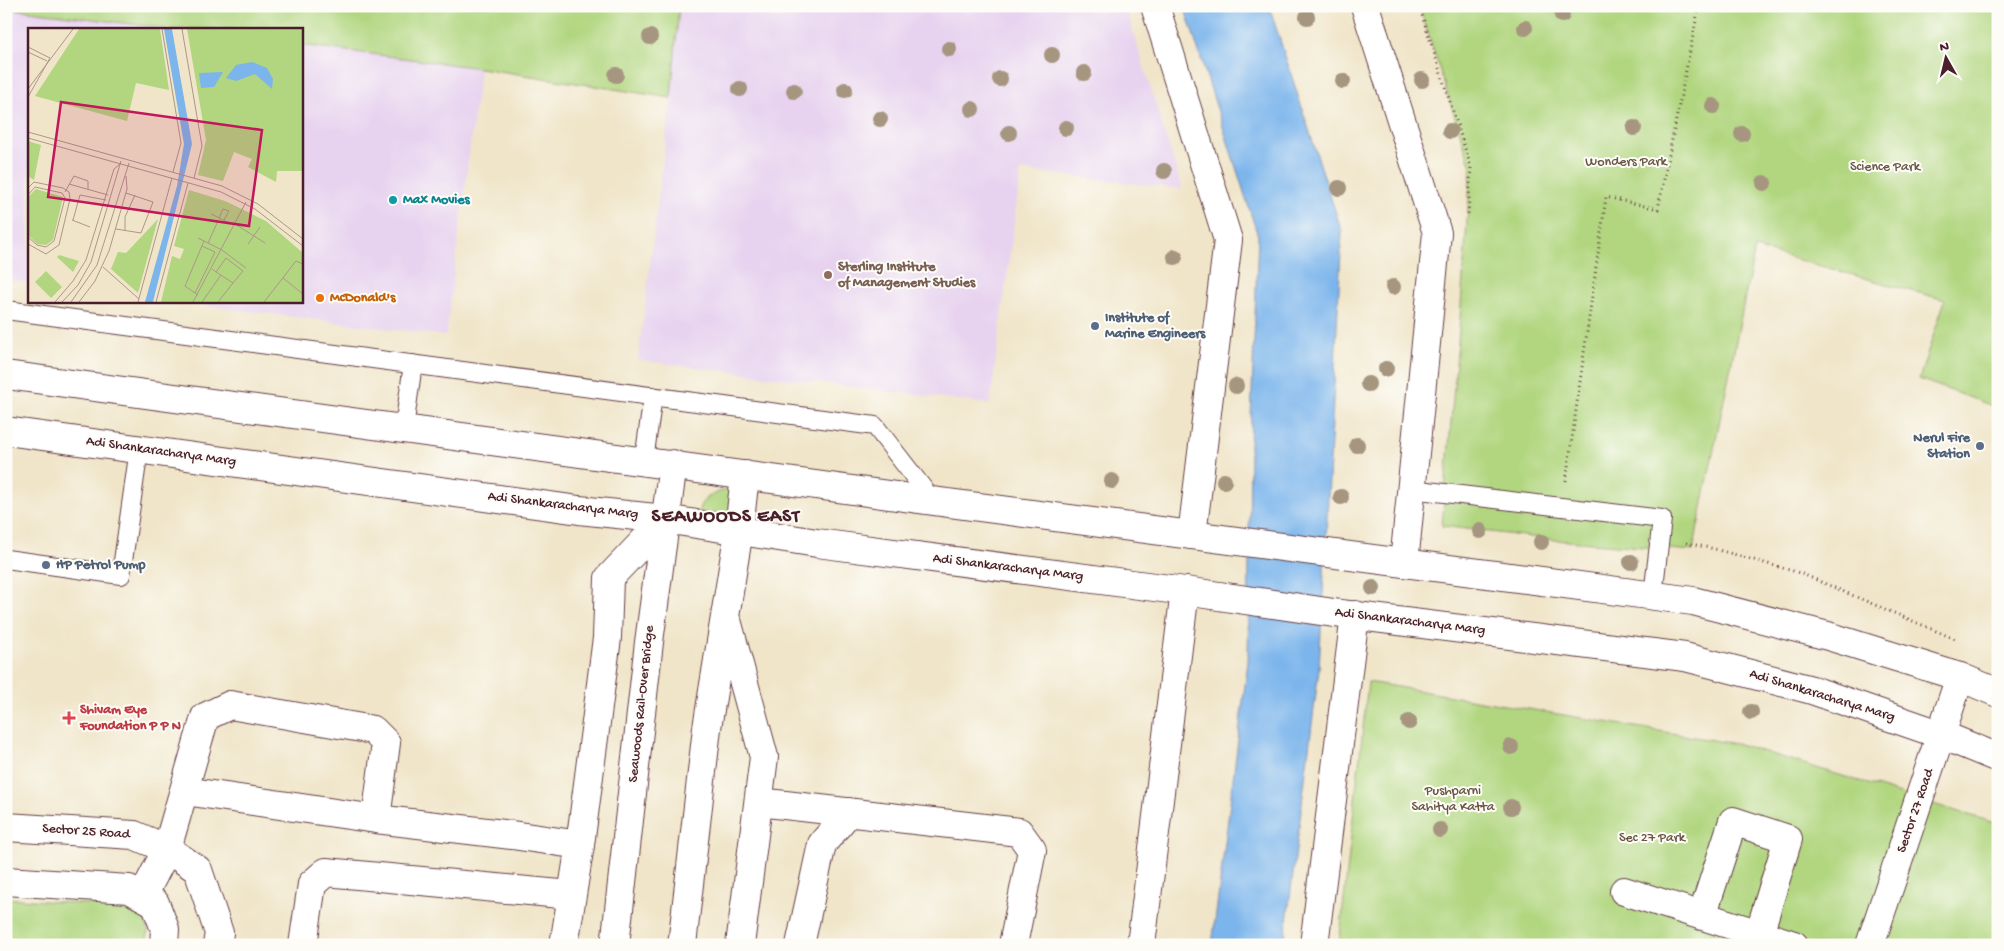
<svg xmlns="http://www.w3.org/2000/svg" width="2004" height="951" font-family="'Gochi Hand',sans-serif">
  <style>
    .built { fill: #e7d2ef }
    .green { fill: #b1d67f; stroke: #7e7a55 }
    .water { fill: #7bb5ec; stroke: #626a8c }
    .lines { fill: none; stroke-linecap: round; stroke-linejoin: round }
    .service-casing { stroke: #633d43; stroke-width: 20 }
    .minor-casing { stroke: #633d43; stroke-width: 30 }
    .secondary-casing { stroke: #633d43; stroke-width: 30 }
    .path { stroke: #633d43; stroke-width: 3; stroke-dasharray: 1 4; stroke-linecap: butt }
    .service { stroke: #fff; stroke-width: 18 }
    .minor { stroke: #fff; stroke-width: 28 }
    .secondary { stroke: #fff; stroke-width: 28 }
    .tree { fill: #a69680 }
    .culture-dot { fill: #0f9aa8; stroke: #fdfcf7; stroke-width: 2 }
    .education-dot { fill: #8d6e63; stroke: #fdfcf7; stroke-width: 2 }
    .food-dot { fill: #e8710a; stroke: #fdfcf7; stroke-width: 2 }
    .service-dot { fill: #5c6f8a; stroke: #fdfcf7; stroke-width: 2 }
    .health-dot { fill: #e0444e; stroke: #fdfcf7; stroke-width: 2 }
    .labels { text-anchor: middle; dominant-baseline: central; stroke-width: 4; stroke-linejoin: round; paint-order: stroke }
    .park-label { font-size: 14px; fill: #695644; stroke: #fdfcf7 }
    .culture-label { font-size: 14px; font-weight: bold; fill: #0d838f; stroke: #fdfcf7; text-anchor: start }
    .education-label { font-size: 14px; font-weight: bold; fill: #785e54; stroke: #fdfcf7; text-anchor: start }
    .food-label { font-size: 14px; font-weight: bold; fill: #c56008; stroke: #fdfcf7; text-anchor: start }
    .service-label { font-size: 14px; font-weight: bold; fill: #4e5e75; stroke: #fdfcf7; text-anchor: start }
    .street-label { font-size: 14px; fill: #4a1f2b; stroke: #fdfcf7 }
    .health-label { font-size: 14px; font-weight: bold; fill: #be3a42; stroke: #fdfcf7; text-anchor: start }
    .district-label { font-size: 19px; font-weight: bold; letter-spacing: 1px; fill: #4a1f2b; stroke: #fdfcf7 }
    .inset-road { fill: none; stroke: #ae968a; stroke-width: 1 }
    .view { fill: #c2185b; fill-opacity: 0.15; stroke: #c2185b; stroke-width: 2.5 }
    .inset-edge { fill: none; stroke: #4a1f2b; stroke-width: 2.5 }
  </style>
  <rect width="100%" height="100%" fill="#fdfcf7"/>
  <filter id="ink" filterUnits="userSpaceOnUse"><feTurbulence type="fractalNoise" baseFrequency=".02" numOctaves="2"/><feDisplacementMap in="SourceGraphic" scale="10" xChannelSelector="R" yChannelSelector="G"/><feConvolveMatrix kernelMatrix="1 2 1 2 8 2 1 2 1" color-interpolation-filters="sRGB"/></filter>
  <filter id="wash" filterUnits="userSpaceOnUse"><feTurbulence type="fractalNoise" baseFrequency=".0096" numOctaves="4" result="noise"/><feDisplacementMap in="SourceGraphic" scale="20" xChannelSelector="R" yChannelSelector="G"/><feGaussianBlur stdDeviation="1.12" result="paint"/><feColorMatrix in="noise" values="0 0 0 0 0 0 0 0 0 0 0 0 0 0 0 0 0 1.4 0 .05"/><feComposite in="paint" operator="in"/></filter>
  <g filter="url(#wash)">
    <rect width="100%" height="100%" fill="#f0e5c9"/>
    <path class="built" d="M679,6H1125L1182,189L1021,170L990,404L638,360L671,98Z
      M6,8L171,29H29V283L6,280Z
      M301,45L480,68L446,336L170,301H301Z"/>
    <path class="green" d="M6,6H679L671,98L480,68L301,45V29H171L6,8Z
      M1419,6H1998V408L1919,379L1945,300L1755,248L1693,551L1555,540L1442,526L1460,318L1471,167Z
      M727,490L736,492L728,543L712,539C708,533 701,525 699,518C695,501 714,492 727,490Z
      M1368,682L1742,745L1998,824V945H1339Z
      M6,898L126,907L142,914L148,930L147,945H6Z"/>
    <path class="water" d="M1184,6H1269L1342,232L1319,669L1284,945H1212L1248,661L1250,443L1258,236Z"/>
  </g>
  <g filter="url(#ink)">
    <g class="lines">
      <defs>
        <path id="service" d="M6,310L875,426L933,501
          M404,428L413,364
          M644,460L653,396
          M1411,489L1662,519L1653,595
          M6,559L121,575L139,449"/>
        <path id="minor" d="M1155,6L1228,240L1192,535
          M1365,6L1437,233L1404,563
          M185,791L376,819L512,835L580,845
          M759,802L1019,832L1032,850L1013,945
          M6,827L134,835L167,849L198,870L219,933L217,945
          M6,881L129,889L155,903L165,929L164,945
          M1624,891L1794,945
          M143,896L167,849L205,717L230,705L373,730L386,743L376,819
          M1702,916L1733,821L1788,839L1759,934
          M303,945L312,884L326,872L571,895
          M800,945L822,844L849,812
          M1141,945L1185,591
          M1314,945L1355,615
          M1870,945L1960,677"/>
        <path id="secondary" d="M6,375L933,501L1693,601L1828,636L1960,677L1998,693
          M6,431L579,510L665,519L817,543L1185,591L1334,613L1685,657L1812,690L1942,735L1998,758
          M728,624L764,757L740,945
          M564,945L580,845L607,638L609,578L665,519
          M615,945L649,642L673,464
          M682,945L707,728L739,530L745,475"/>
      </defs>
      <use href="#service" class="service-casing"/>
      <use href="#minor" class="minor-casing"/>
      <use href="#secondary" class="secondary-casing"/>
      <path class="path" d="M1419,6L1471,167L1468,215
        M1566,481L1606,197L1658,209L1699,6
        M1686,543L1715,549L1800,573L1955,639"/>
      <use href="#service" class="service"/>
      <use href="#minor" class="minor"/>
      <use href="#secondary" class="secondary"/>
    </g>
    <g class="tree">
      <circle cx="1562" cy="15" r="8"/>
      <circle cx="1307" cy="17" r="8"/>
      <circle cx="1525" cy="28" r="8"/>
      <circle cx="650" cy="37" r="8"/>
      <circle cx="949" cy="49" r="8"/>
      <circle cx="1052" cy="55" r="8"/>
      <circle cx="1084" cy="73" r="8"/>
      <circle cx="616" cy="75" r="8"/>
      <circle cx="1000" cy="79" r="8"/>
      <circle cx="1422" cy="80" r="8"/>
      <circle cx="1343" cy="81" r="8"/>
      <circle cx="740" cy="89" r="8"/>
      <circle cx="845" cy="90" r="8"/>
      <circle cx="794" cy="91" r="8"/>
      <circle cx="1713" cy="106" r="8"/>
      <circle cx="972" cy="109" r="8"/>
      <circle cx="880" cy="119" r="8"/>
      <circle cx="1066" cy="128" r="8"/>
      <circle cx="1634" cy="128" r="8"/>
      <circle cx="1450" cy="131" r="8"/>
      <circle cx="1009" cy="133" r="8"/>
      <circle cx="1742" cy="134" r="8"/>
      <circle cx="1164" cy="171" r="8"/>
      <circle cx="1764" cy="183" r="8"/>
      <circle cx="1339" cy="188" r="8"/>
      <circle cx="1175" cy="257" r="8"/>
      <circle cx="1393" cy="287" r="8"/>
      <circle cx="1386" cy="369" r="8"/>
      <circle cx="1368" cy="384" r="8"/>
      <circle cx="1236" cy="386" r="8"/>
      <circle cx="1357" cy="445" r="8"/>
      <circle cx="1112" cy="481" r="8"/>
      <circle cx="1224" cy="481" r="8"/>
      <circle cx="1341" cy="497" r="8"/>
      <circle cx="1480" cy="531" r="8"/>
      <circle cx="1541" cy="542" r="8"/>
      <circle cx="1631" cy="562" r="8"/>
      <circle cx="1373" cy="588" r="8"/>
      <circle cx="1751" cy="712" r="8"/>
      <circle cx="1409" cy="722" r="8"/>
      <circle cx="1511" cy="747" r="8"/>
      <circle cx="1511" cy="807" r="8"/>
      <circle cx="1440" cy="830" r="8"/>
    </g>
  </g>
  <circle class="culture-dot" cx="393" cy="200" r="5"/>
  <circle class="education-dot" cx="828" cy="275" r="5"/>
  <circle class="food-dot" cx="320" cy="298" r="5"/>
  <g class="service-dot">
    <circle cx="1095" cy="326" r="5"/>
    <circle cx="1980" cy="446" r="5"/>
    <circle cx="46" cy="565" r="5"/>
  </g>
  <path class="health-dot" d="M66.5 710.5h5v5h5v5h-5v5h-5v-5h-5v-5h5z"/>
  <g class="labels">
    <g class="park-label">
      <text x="1626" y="162">Wonders Park</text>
      <text x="1885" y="167">Science Park</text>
      <text x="1453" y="791">Pushparni<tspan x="1453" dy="16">Sahitya Katta</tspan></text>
      <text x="1652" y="838">Sec 27 Park</text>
    </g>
    <g class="culture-label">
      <text x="403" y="200">Max Movies</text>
    </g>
    <g class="education-label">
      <text x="838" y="267">Sterling Institute<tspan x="838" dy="16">of Management Studies</tspan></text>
    </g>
    <g class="food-label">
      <text x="330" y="298">McDonald's</text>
    </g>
    <g class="service-label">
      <text x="1105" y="318">Institute of<tspan x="1105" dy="16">Marine Engineers</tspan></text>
      <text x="1970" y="438" text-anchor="end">Nerul Fire<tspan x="1970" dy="16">Station</tspan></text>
      <text x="56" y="565">HP Petrol Pump</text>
    </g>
    <g class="street-label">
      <text transform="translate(161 452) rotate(8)">Adi Shankaracharya Marg</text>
      <text transform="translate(563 506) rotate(7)">Adi Shankaracharya Marg</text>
      <text transform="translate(1008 568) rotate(7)">Adi Shankaracharya Marg</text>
      <text transform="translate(1410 622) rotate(7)">Adi Shankaracharya Marg</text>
      <text transform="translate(1822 696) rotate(17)">Adi Shankaracharya Marg</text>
      <text transform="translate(642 704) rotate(-84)">Seawoods Rail-Over Bridge</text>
      <text transform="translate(1916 811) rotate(-71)">Sector 27 Road</text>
      <text transform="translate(86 832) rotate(4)">Sector 25 Road</text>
    </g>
    <g class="health-label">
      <text x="80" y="710">Shivam Eye<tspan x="80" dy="16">Foundation P P N</tspan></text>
    </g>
    <g class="district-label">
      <text x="726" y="517">SEAWOODS EAST</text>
    </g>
  </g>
  <g transform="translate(28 28)">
    <rect width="275" height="275" fill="#f0e5c9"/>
    <path d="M51,1H132L141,62L108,55L99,93L7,68ZM159,1H275V143H249L248,154L220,139L224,131L206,124L195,153L170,147L178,112ZM0,113L13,117L6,152L0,148ZM8,161L35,169L25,212L18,217L9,216L0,207V169ZM161,162L197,173L238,193L275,225V274H133L144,228L152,231L156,221L146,218ZM130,191L110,265L83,241L90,224L98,225ZM31,227L51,233L45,244L29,229ZM18,243L34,259L23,270L7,254Z" fill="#b1d67f"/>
    <path d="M136,1H144L164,116L125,274H117L149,158L156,116ZM224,34L239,40L245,51L244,61L227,46L208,53L198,50L208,37ZM195,44L186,59L173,60L171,45Z" fill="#7bb5ec"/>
    <path class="inset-road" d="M134,1L153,115L145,144M154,1L174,118L166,150M0,19L22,30M0,24L19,33M0,61L45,1M0,69L22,30M0,104L194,158L230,176L275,211M0,110L193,164L227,181L275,218M41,156L80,167M0,160L6,154L35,160L41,164L42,171L31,217L18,226L0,216M37,164L46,148L60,153V161M0,167L7,159L34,165L37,170L26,213L18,219L9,217L0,209M183,186L206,197M191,190L195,181L201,183L196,192M44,192L62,199M45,192L52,167L78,172M207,196L237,215M88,201L113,205L125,174L98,165M97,203V189L107,167M170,210L194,222L218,240M180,215L190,193M220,216L232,199M75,239L111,271M184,241L188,244L205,255L215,243L198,230L188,244M255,250L275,266M167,265L187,224L174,218M170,267L157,258L176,213M27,274L45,253L58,232L86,141L93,135M34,274L50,257L63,234L93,133M43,274L69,237L101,135M51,274L67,253L81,223L99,161L98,148M110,274L144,150M128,274L160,155M165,274L218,174M174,274L193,247M190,274L205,255M236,274L268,233L275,236"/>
    <path class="view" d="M33,74L234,102L221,198L20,169Z"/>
    <rect width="275" height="275" class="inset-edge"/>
  </g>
  <rect width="2004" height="951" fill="none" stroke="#fdfcf7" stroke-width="25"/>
  <g transform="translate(1946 58) rotate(352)" stroke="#fdfcf7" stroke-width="4" paint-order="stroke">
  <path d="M0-4L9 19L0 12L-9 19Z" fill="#4a1f2b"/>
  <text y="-8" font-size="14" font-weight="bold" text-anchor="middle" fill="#4a1f2b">N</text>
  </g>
</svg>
